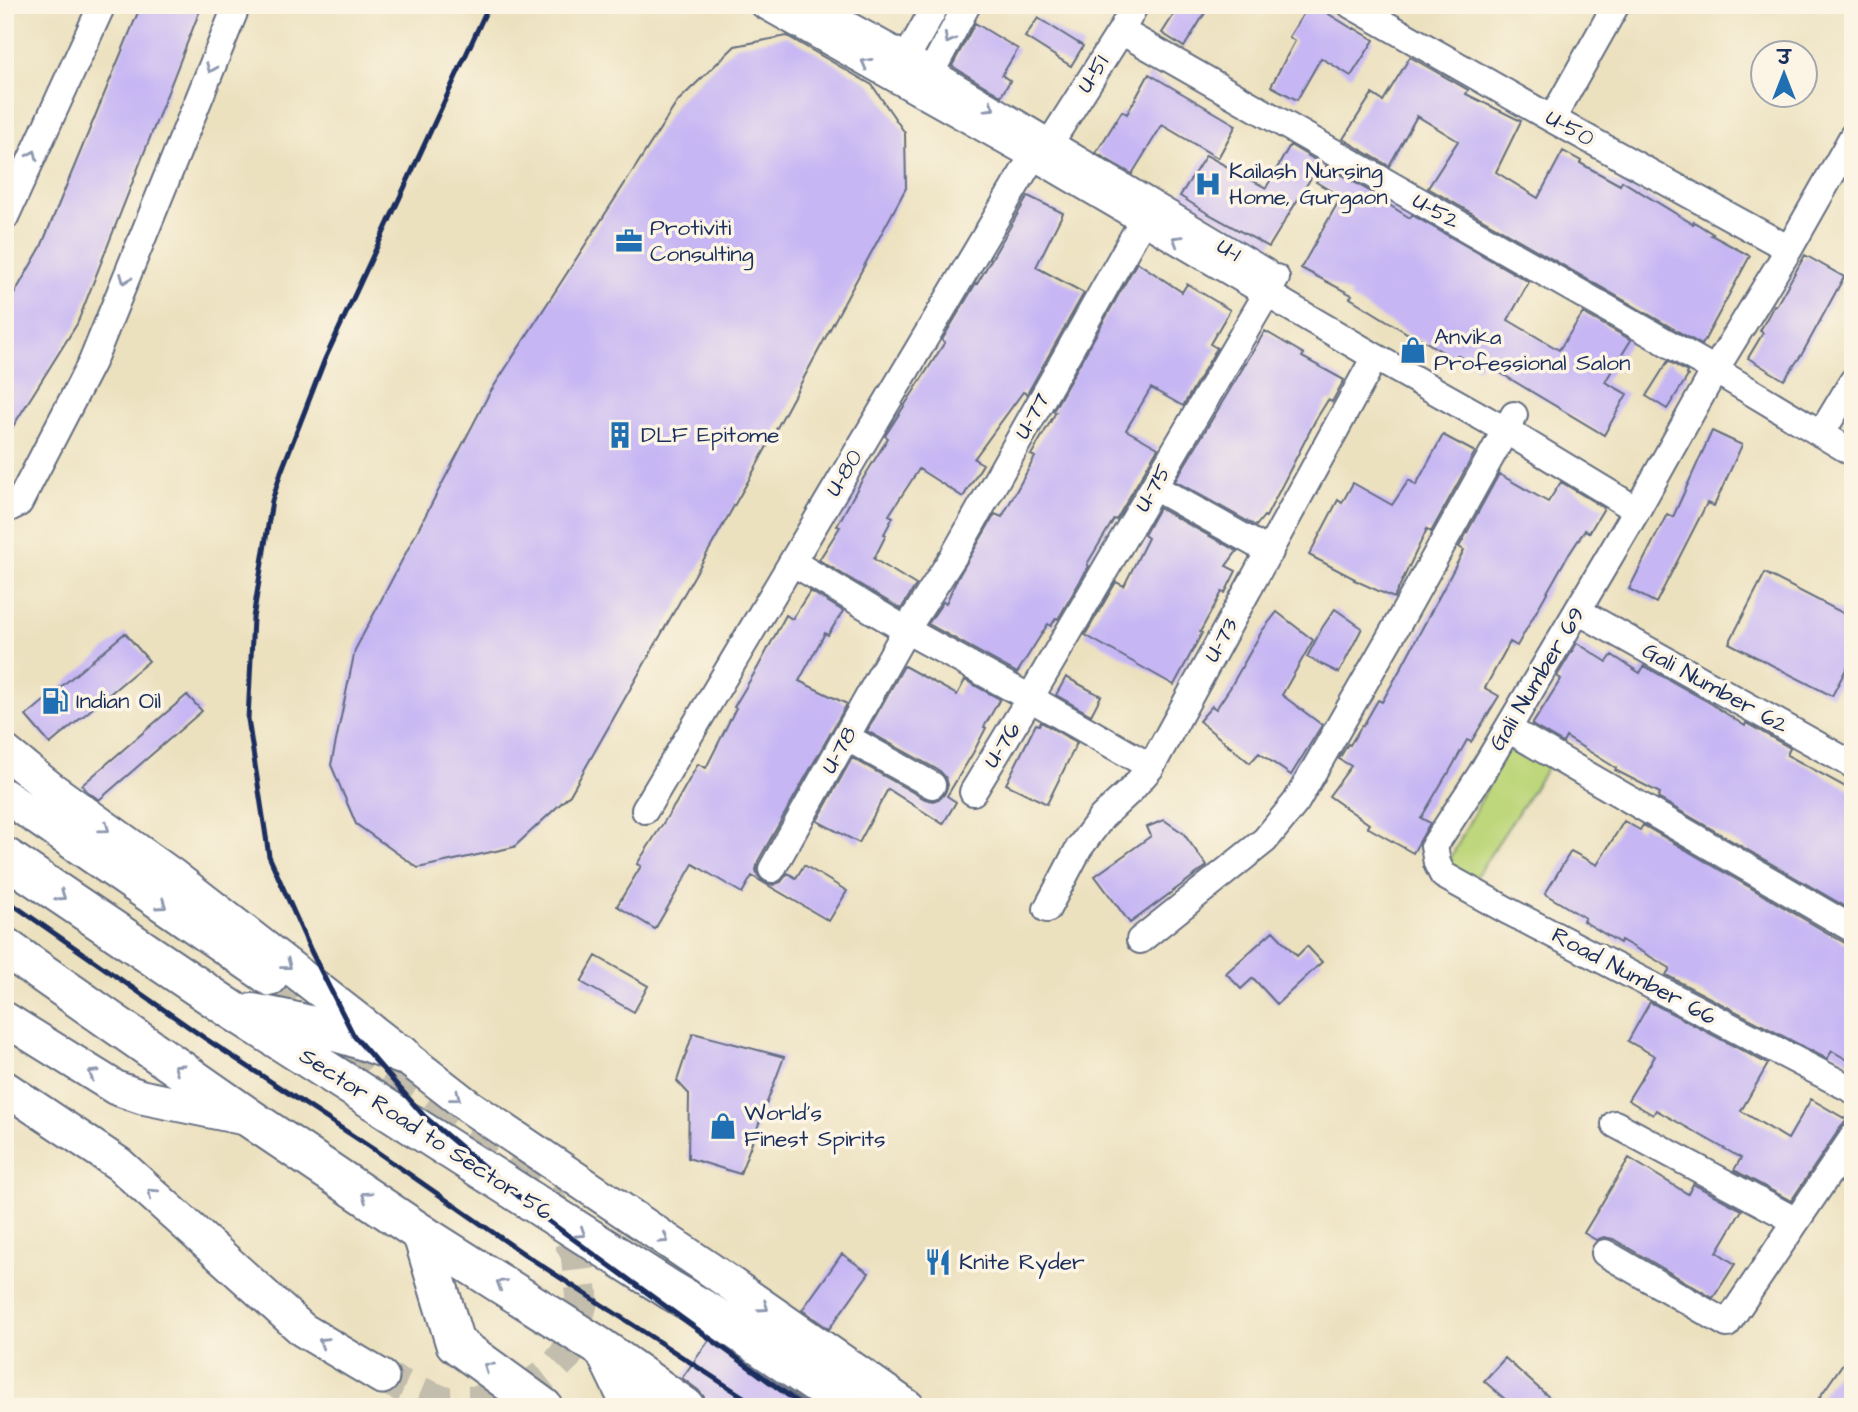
<svg xmlns="http://www.w3.org/2000/svg" width="1858" height="1412" font-family="'Architects Daughter','Playpen Sans Deva',sans-serif">
  <style>
    .green { fill: #bed77b; stroke: #6c836c; stroke-width: 2 }
    .building { fill: #c6b6f4 }
    .lines { fill: none; stroke-linecap: round; stroke-linejoin: round }
    .tertiary-tunnel { stroke: #c2bdac; stroke-width: 33; stroke-dasharray: 33 17; stroke-linecap: butt }
    .minor-casing { stroke: #646d80; stroke-width: 30 }
    .tertiary-casing { stroke: #646d80; stroke-width: 37 }
    .secondary-casing { stroke: #646d80; stroke-width: 42 }
    .primary-casing { stroke: #646d80; stroke-width: 42 }
    .minor { stroke: #fff; stroke-width: 26 }
    .tertiary { stroke: #fff; stroke-width: 33 }
    .secondary { stroke: #fff; stroke-width: 38 }
    .primary { stroke: #fff; stroke-width: 38 }
    .rail { stroke: #1b2f5e; stroke-width: 5 }
    .oneway { stroke: #8d97ae }
    .labels { text-anchor: middle; dominant-baseline: central; stroke-width: 7; stroke-linejoin: round; paint-order: stroke }
    .street-label { font-size: 23px; fill: #1b2f5e; stroke: #fcf5e5 }
    .poi-label { font-size: 23px; fill: #1b2f5e; stroke: #fcf5e5; text-anchor: start }
  </style>
  <rect width="100%" height="100%" fill="#fcf5e5"/>
  <filter id="ink" filterUnits="userSpaceOnUse"><feTurbulence type="fractalNoise" baseFrequency=".0143" numOctaves="2"/><feDisplacementMap in="SourceGraphic" scale="14" xChannelSelector="R" yChannelSelector="G"/><feConvolveMatrix kernelMatrix="1 2 1 2 8 2 1 2 1" color-interpolation-filters="sRGB"/></filter>
  <filter id="wash" filterUnits="userSpaceOnUse"><feTurbulence type="fractalNoise" baseFrequency=".00686" numOctaves="4" result="noise"/><feDisplacementMap in="SourceGraphic" scale="28" xChannelSelector="R" yChannelSelector="G"/><feGaussianBlur stdDeviation="1.57" result="paint"/><feColorMatrix in="noise" values="0 0 0 0 0 0 0 0 0 0 0 0 0 0 0 0 0 1.4 0 .05"/><feComposite in="paint" operator="in"/></filter>
  <g filter="url(#wash)">
    <rect width="100%" height="100%" fill="#ece1bf"/>
    <path class="green" d="M1511,742L1551,762L1471,884L1443,873Z"/>
    <g id="blocks">
      <path class="building" d="M141,5H202L77,324L5,439V310L41,247Z
        M1180,5H1210L1184,47L1162,33Z
        M1309,5H1314L1353,29L1354,28L1374,40L1351,76L1321,58L1297,100L1271,86L1295,41L1289,37Z
        M1038,18L1083,46L1071,66L1025,37Z
        M975,23L1018,49L1002,75L1010,81L1001,96L952,66Z
        M787,36L872,85L905,133L906,188L751,476L570,795L514,847L418,868L356,824L331,765L355,650L489,394L678,101L735,46Z
        M1410,57L1468,90L1466,94L1521,121L1496,172L1538,198L1563,151L1581,161L1580,163L1620,185L1622,181L1693,224L1694,222L1713,234L1711,235L1750,256L1702,345L1428,188L1458,141L1417,116L1389,166L1343,139L1372,94L1383,101Z
        M1149,74L1236,125L1218,158L1162,125L1132,174L1096,153L1122,111L1127,114Z
        M1290,145L1320,163L1269,247L1207,213L1180,196L1206,155L1266,188Z
        M1326,166L1376,195L1375,196L1410,218L1412,215L1529,282L1508,320L1559,350L1583,313L1631,340L1605,382L1627,394L1604,435L1482,362L1478,368L1457,355L1454,359L1421,339L1420,341L1350,298L1352,295L1301,268L1341,197L1316,182Z
        M1028,196L1063,213L1036,267L1084,293L1027,394L1023,392L974,459L983,464L963,497L919,469L889,515L893,517L884,534L886,535L874,559L916,585L901,609L819,560L840,527L837,526L861,482L888,438L885,436L945,342L942,340L976,283L977,284Z
        M1805,255L1844,277L1802,354L1784,380L1748,358L1763,333L1760,331L1774,305L1776,306Z
        M1137,262L1182,292L1187,284L1230,310L1210,344L1217,348L1183,406L1151,388L1126,430L1158,448L1116,520L1114,519L1087,564L1089,566L1058,619L1056,618L1051,626L1048,624L1017,673L928,624L943,602L946,603L957,579L995,514L1002,517L1035,457L1031,455L1056,412L1053,411Z
        M1265,331L1304,354L1302,357L1344,380L1332,402L1328,400L1315,421L1266,517L1264,516L1256,526L1175,481Z
        M1668,361L1687,372L1686,374L1688,376L1667,409L1646,396Z
        M1712,431L1742,445L1714,506L1707,503L1656,603L1629,589L1667,514L1673,517Z
        M1443,435L1475,452L1431,532L1427,529L1394,598L1354,580L1355,579L1309,555L1338,500L1342,503L1353,483L1392,505L1409,480L1416,485Z
        M1499,474L1548,502L1561,482L1604,508L1589,533L1585,530L1564,562L1517,646L1510,642L1485,688L1499,696L1471,742L1467,740L1448,774H1447L1421,818L1430,823L1413,853L1367,827L1369,824L1329,796L1351,766L1339,759L1348,744L1350,745L1362,725L1363,726L1378,700L1382,702L1401,668L1464,550L1459,547Z
        M1159,508L1237,551L1226,566L1236,571L1225,593L1222,592L1200,632L1202,633L1174,685L1085,635L1116,582L1124,586L1148,538L1144,535Z
        M1765,573L1853,618V656L1832,696L1729,643Z
        M810,591L843,611L828,635L825,633L799,681L847,704L758,861L756,870L758,876L764,882L773,885L781,882L788,873L796,878L804,865L847,891L829,921L752,876L742,893L693,864L655,929L617,906L641,866L637,864L676,803L698,764L706,768L736,708L734,707L758,667L786,615L792,619Z
        M1335,609L1362,628L1339,673L1307,657L1322,628Z
        M1277,612L1313,640L1282,695L1322,725L1291,775L1259,753L1250,763L1199,721L1212,706L1216,709L1230,688L1262,631Z
        M125,633L149,661L50,744L26,716Z
        M1577,643L1607,662L1612,655L1640,673L1644,666L1710,703L1745,726L1746,723L1790,748L1787,755L1853,791V911L1658,798L1660,793L1615,770L1616,768L1566,737L1563,743L1532,725L1561,679L1557,676Z
        M904,666L957,695L965,680L1000,699L984,727L986,728L973,753L947,796L956,802L943,824L888,789L859,843L817,821L852,758L925,799L933,801L941,798L945,793L948,785L946,778L940,771L867,731Z
        M1066,677L1101,696L1091,715L1056,695Z
        M187,695L202,711L99,800L87,791L82,785Z
        M1041,722L1077,743L1047,804L1006,784L1036,724L1039,725Z
        M1164,820L1183,833L1207,866L1130,923L1095,876L1151,836L1147,827Z
        M1624,821L1640,830L1643,825L1845,943L1853,945V1063L1832,1051L1827,1059L1666,975L1670,968L1621,940L1620,943L1583,921L1585,918L1545,894L1571,851L1597,865Z
        M1273,931L1297,956L1307,946L1322,962L1277,1004L1253,978L1241,989L1226,973Z
        M596,956L648,986L634,1012L581,982Z
        M1650,1002L1768,1064L1741,1111L1788,1139L1811,1099L1847,1120L1840,1128L1791,1201L1734,1170L1741,1158L1656,1110L1653,1115L1628,1100L1655,1056L1628,1041Z
        M693,1033L784,1057L740,1174L688,1158L689,1094L677,1081Z
        M1629,1158L1688,1194L1693,1184L1742,1210L1717,1252L1735,1264L1713,1298L1613,1239L1604,1237L1596,1240L1584,1233Z
        M842,1254L869,1273L829,1329L802,1310Z
        M710,1339L711,1340L811,1407H708L704,1397L698,1390L682,1378Z
        M1853,1349V1407H1832L1819,1398Z
        M1505,1358L1560,1407H1514L1484,1381Z"/>
    </g>
  </g>
  <g filter="url(#ink)">
    <use href="#blocks" fill-opacity="0" stroke="#646d80" stroke-width="2"/>
    <g class="lines">
      <path class="tertiary-tunnel" d="M270,979L508,1162L552,1205L577,1254L582,1300L567,1354L548,1373L526,1390L482,1402L444,1403L382,1377"/>
      <defs>
        <path id="minor" d="M764,5L1033,156L1375,357L1505,430L1637,510
          M811,5L906,57L1265,272
          M1351,5L1552,119L1789,249
          M1121,31L1715,370L1853,453
          M899,71L936,5
          M923,87L967,5
          M1552,119L1616,5
          M1853,136L1789,249L1715,370L1637,510L1481,774L1434,846L1437,863L1443,875L1510,912L1853,1090
          M5,217L102,5
          M1821,434L1853,381
          M1154,487L1270,552
          M5,510L19,503L92,362L237,5
          M792,562L906,630L1030,698L1151,767
          M1578,611L1853,765
          M1508,729L1853,929
          M846,737L932,785
          M973,792L1030,698L1276,278
          M645,810L1033,156L1050,143L1121,31L1135,5
          M772,869L906,630L953,557L1143,220L1159,214
          M1047,909L1079,848L1102,817L1132,789L1151,767L1375,357
          M1140,940L1265,840L1296,802L1400,620L1514,415
          M1615,1124L1796,1221
          M1605,1253L1727,1324L1853,1137"/>
        <path id="tertiary" d="M5,752L50,788L173,876L467,1105L708,1268L908,1407
          M5,796L270,979
          M5,1019L116,1088L142,1097L249,1119
          M5,1088L119,1164L303,1330L382,1377
          M600,1347L629,1407"/>
        <path id="secondary" d="M5,857L229,1008L672,1291L723,1321L850,1407
          M5,947L251,1119L422,1234L600,1347L685,1407
          M252,1013C303,1022 354,1035 402,1055"/>
        <path id="primary" d="M422,1234L455,1343L543,1407"/>
      </defs>
      <use href="#minor" class="minor-casing"/>
      <use href="#tertiary" class="tertiary-casing"/>
      <use href="#secondary" class="secondary-casing"/>
      <use href="#primary" class="primary-casing"/>
      <use href="#minor" class="minor"/>
      <use href="#tertiary" class="tertiary"/>
      <use href="#secondary" class="secondary"/>
      <use href="#primary" class="primary"/>
      <path class="rail" d="M489,5L325,359L281,472L272,501L253,618L248,719L269,856L311,951L354,1036L424,1116L543,1217L804,1407
        M5,899L206,1039L373,1149L530,1258L759,1407"/>
    </g>
    <defs><path id="oneway-chevron" d="M-2-3.5L2.5 0L-2 3.5" fill="none" stroke-width="1.6" stroke-linecap="round" stroke-linejoin="round" transform="scale(1.75)"/></defs>
    <g class="oneway">
      <use href="#oneway-chevron" transform="translate(949 39) rotate(118)"/>
      <use href="#oneway-chevron" transform="translate(866 63) rotate(-151)"/>
      <use href="#oneway-chevron" transform="translate(211 68) rotate(112)"/>
      <use href="#oneway-chevron" transform="translate(990 107) rotate(31)"/>
      <use href="#oneway-chevron" transform="translate(33 155) rotate(-66)"/>
      <use href="#oneway-chevron" transform="translate(1177 240) rotate(-149)"/>
      <use href="#oneway-chevron" transform="translate(125 279) rotate(112)"/>
      <use href="#oneway-chevron" transform="translate(105 828) rotate(36)"/>
      <use href="#oneway-chevron" transform="translate(61 896) rotate(35)"/>
      <use href="#oneway-chevron" transform="translate(162 905) rotate(35)"/>
      <use href="#oneway-chevron" transform="translate(287 965) rotate(38)"/>
      <use href="#oneway-chevron" transform="translate(178 1068) rotate(-145)"/>
      <use href="#oneway-chevron" transform="translate(93 1074) rotate(-148)"/>
      <use href="#oneway-chevron" transform="translate(456 1097) rotate(38)"/>
      <use href="#oneway-chevron" transform="translate(152 1193) rotate(-138)"/>
      <use href="#oneway-chevron" transform="translate(366 1196) rotate(-146)"/>
      <use href="#oneway-chevron" transform="translate(581 1233) rotate(33)"/>
      <use href="#oneway-chevron" transform="translate(664 1239) rotate(33)"/>
      <use href="#oneway-chevron" transform="translate(501 1284) rotate(-148)"/>
      <use href="#oneway-chevron" transform="translate(764 1307) rotate(35)"/>
      <use href="#oneway-chevron" transform="translate(323 1342) rotate(-149)"/>
      <use href="#oneway-chevron" transform="translate(488 1367) rotate(-144)"/>
    </g>
  </g>
  <defs>
    <symbol id="hospital-bare" viewBox="-9 -9 18 18"><path d="M-5-5h3v3.5h4V-5h3V5h-3V1.5h-4V5h-3Z" fill="#1f6fb2" stroke="#fcf5e5" stroke-width="2.5" paint-order="stroke"/></symbol>
    <symbol id="office-bare" viewBox="-9 -9 18 18"><path d="M-6-3h4V-5.5h4V-3h4V5H-6ZM-1-4.5V-3h2v-1.5ZM-6 0V1H6V0Z" fill="#1f6fb2" stroke="#fcf5e5" stroke-width="2.5" paint-order="stroke"/></symbol>
    <symbol id="shop-bare" viewBox="-9 -9 18 18"><path d="M-5-2.5h2.3a2.7 3.5 0 0 1 5.4 0H5L5.5 6h-11ZM-1.5-2.5h3a1.5 2.3 0 0 0-3 0Z" fill="#1f6fb2" stroke="#fcf5e5" stroke-width="2.5" paint-order="stroke"/></symbol>
    <symbol id="building-bare" viewBox="-9 -9 18 18"><path d="M-4-6H4V6H1V3H-1V6H-4ZM-2.5-4.3h1.7v1.8h-1.7ZM.8-4.3h1.7v1.8H.8ZM-2.5-1h1.7V.8h-1.7ZM.8-1h1.7V.8H.8Z" fill="#1f6fb2" stroke="#fcf5e5" stroke-width="2.5" paint-order="stroke"/></symbol>
    <symbol id="fuel-bare" viewBox="-9 -9 18 18"><path d="M-5.5-6h7V0h2V4h1.3V-2.5L3-4.5l.8-.8L6-3V5H2.5V1h-1V6h-7ZM-4.2-4.7v3.2H.2V-4.7Z" fill="#1f6fb2" stroke="#fcf5e5" stroke-width="2.5" paint-order="stroke"/></symbol>
    <symbol id="restaurant-bare" viewBox="-9 -9 18 18"><path d="M-5-6h1v4h1v-4h1v4h1v-4h1v5L-1.5 .5V6h-2V.5L-5-1ZM5-6V6H3V1.5H1.5Q1.5-4 5-6Z" fill="#1f6fb2" stroke="#fcf5e5" stroke-width="2.5" paint-order="stroke"/></symbol>
  </defs>
  <g fill-rule="evenodd">
    <use href="#hospital-bare" x="1189" y="165" width="38" height="38"/>
    <use href="#office-bare" x="610" y="222" width="38" height="38"/>
    <use href="#shop-bare" x="1394" y="331" width="38" height="38"/>
    <use href="#building-bare" x="601" y="416" width="38" height="38"/>
    <use href="#fuel-bare" x="36" y="682" width="38" height="38"/>
    <use href="#shop-bare" x="704" y="1107" width="38" height="38"/>
    <use href="#restaurant-bare" x="919" y="1243" width="38" height="38"/>
  </g>
  <g class="labels">
    <g class="street-label">
      <text transform="translate(1093 74) rotate(-58)">U-51</text>
      <text transform="translate(1570 128) rotate(29)">U-50</text>
      <text transform="translate(1436 211) rotate(30)">U-52</text>
      <text transform="translate(1229 250) rotate(31)">U-1</text>
      <text transform="translate(1032 416) rotate(-61)">U-77</text>
      <text transform="translate(844 473) rotate(-59)">U-80</text>
      <text transform="translate(1153 488) rotate(-60)">U-75</text>
      <text transform="translate(1221 640) rotate(-61)">U-73</text>
      <text transform="translate(1537 679) rotate(-59)">Gali Number 69</text>
      <text transform="translate(1715 688) rotate(29)">Gali Number 62</text>
      <text transform="translate(1002 745) rotate(-58)">U-76</text>
      <text transform="translate(839 750) rotate(-61)">U-78</text>
      <text transform="translate(1634 976) rotate(28)">Road Number 66</text>
      <text transform="translate(426 1134) rotate(33)">Sector Road to Sector 56</text>
    </g>
    <g class="poi-label">
      <text x="1229" y="171">Kailash Nursing<tspan x="1229" dy="26">Home, Gurgaon</tspan></text>
      <text x="650" y="228">Protiviti<tspan x="650" dy="26">Consulting</tspan></text>
      <text x="1434" y="337">Anvika<tspan x="1434" dy="26">Professional Salon</tspan></text>
      <text x="641" y="435">DLF Epitome</text>
      <text x="76" y="701">Indian Oil</text>
      <text x="744" y="1113">World's<tspan x="744" dy="26">Finest Spirits</tspan></text>
      <text x="959" y="1262">Knite Ryder</text>
    </g>
  </g>
  <rect width="1858" height="1412" fill="none" stroke="#fcf5e5" stroke-width="28"/>
  <g transform="translate(1784 74)"><circle r="33" fill="#fcf5e5" stroke="#a2a6af" stroke-width="2"/>
  <path d="M0-5L12 26L0 18L-12 26Z" fill="#1f6fb2"/>
  <text y="-10" font-size="19" font-weight="bold" text-anchor="middle" fill="#1b2f5e">उ</text>
  </g>
</svg>
